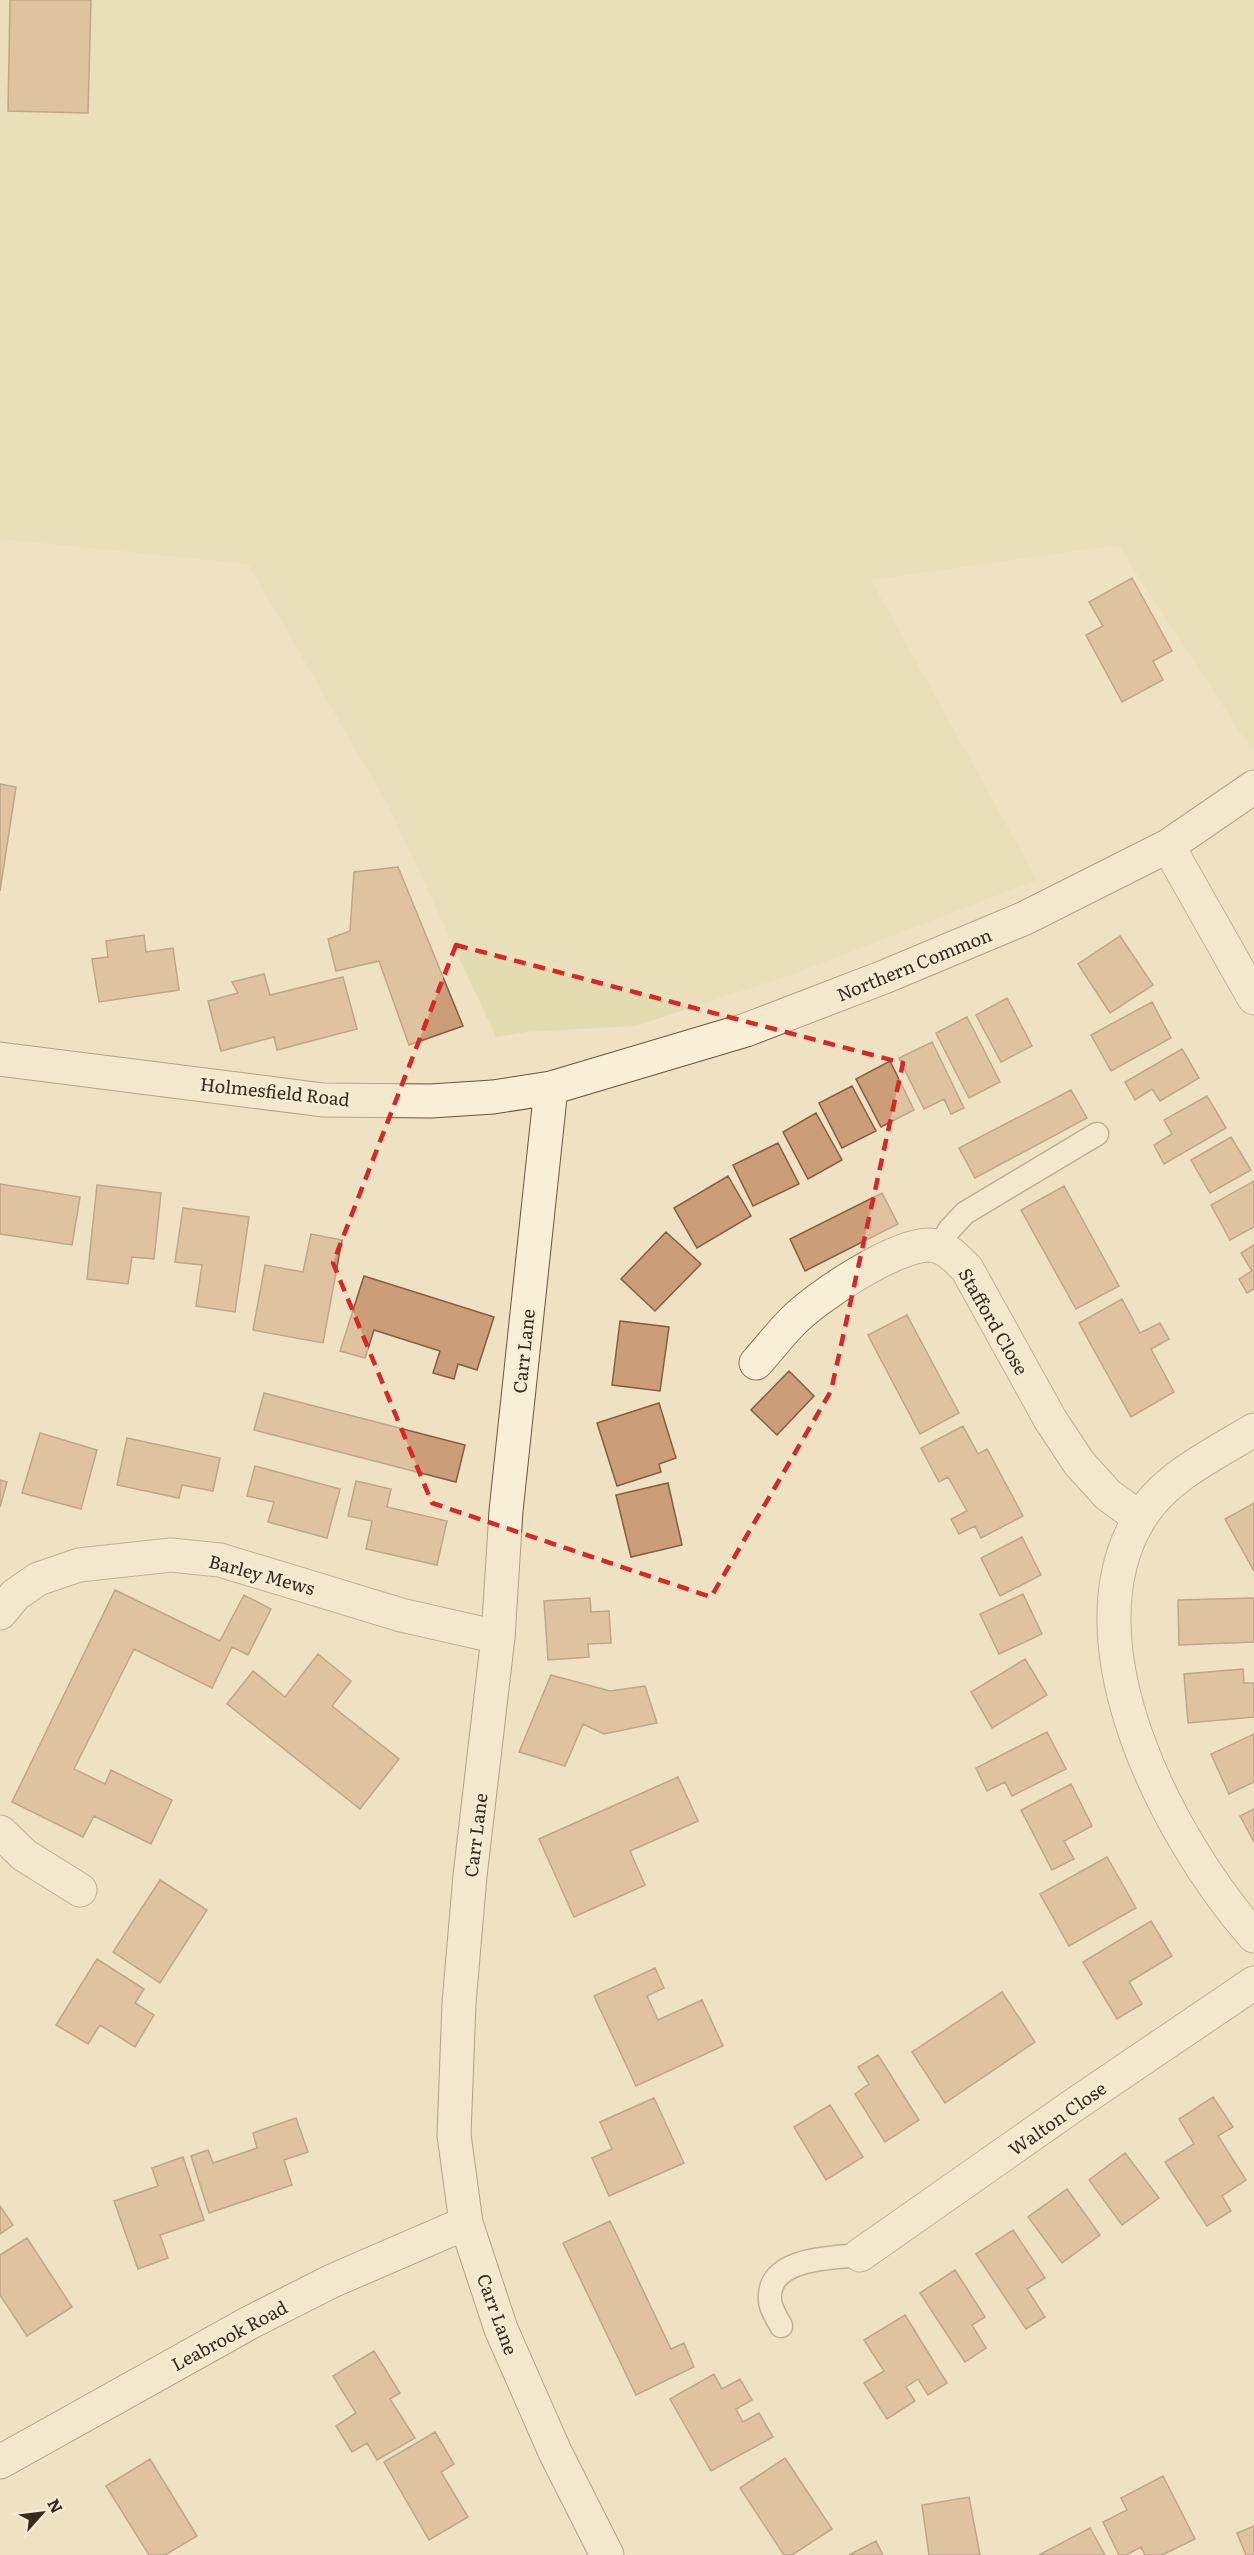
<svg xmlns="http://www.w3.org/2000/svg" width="1254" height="2555" font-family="Literata,serif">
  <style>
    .farmland { fill: #e4dcb1 }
    .building { fill: #cc9d79; stroke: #875d40; stroke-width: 1.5 }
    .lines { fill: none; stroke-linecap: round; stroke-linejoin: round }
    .lane-casing { stroke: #88735a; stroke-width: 25 }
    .street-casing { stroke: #88735a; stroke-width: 35 }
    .secondary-casing { stroke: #6a543d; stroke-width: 35 }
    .lane { stroke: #f9efd7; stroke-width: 22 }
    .street { stroke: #f9efd7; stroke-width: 33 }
    .secondary { stroke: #f9efd7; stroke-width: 33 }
    .marked { fill: none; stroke: #d62828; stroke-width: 4.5; stroke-dasharray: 12 8; stroke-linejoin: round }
    .labels { text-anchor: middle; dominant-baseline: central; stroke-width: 4.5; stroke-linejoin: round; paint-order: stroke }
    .street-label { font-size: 18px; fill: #382b1e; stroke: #f5ecd3 }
  </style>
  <rect width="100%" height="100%" fill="#eee2c3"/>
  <path class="farmland" d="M0,0H1254V747L1251,749L1118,545L871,580L1037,880L796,973L636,1026L526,1032L496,1037L389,807L248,564L0,539Z"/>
  <path class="building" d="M10,0H91L88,113L8,111Z
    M1132,578L1172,651L1153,661L1163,680L1122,702L1086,635L1103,626L1089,602Z
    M0,784L16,787L0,891Z
    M398,867L463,1026L409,1045L379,961L336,971L328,939L350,931L354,872Z
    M144,935L146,952L173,948L179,990L99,1002L92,959L108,957L106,941Z
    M1120,936L1153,985L1110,1013L1078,964Z
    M264,974L270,995L343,977L357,1029L277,1050L274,1037L221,1051L208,1001L238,993L232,982Z
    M1007,998L1032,1046L1001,1062L976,1015Z
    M1152,1002L1171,1038L1111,1071L1091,1035Z
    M967,1017L1000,1082L969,1098L936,1033Z
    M932,1042L964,1108L951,1114L944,1099L924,1109L899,1058Z
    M1182,1049L1199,1078L1160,1101L1152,1089L1135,1100L1125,1082Z
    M890,1061L914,1110L881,1127L856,1079Z
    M852,1086L876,1131L842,1148L819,1103Z
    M1071,1090L1087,1118L975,1178L959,1148Z
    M1207,1096L1226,1128L1164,1164L1154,1145L1172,1134L1164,1120Z
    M816,1113L842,1160L808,1179L783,1132Z
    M1231,1137L1251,1170L1210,1193L1191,1160Z
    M778,1143L799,1184L753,1206L733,1165Z
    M728,1176L751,1216L697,1248L674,1208Z
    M1254,1181V1227L1230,1240L1211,1205Z
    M0,1184L80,1197L72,1245L0,1234Z
    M97,1185L161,1193L154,1259L132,1257L128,1284L87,1279Z
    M1064,1186L1119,1286L1076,1309L1021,1210Z
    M882,1193L898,1224L805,1271L790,1239Z
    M183,1208L249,1217L235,1312L196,1306L202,1265L175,1262Z
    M666,1232L701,1264L655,1311L621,1279Z
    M311,1234L342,1240L323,1343L253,1330L265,1265L303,1272Z
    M1254,1245V1289L1247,1293L1239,1279L1252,1271L1241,1253Z
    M364,1276L494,1317L477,1370L458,1364L454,1379L433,1373L440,1351L374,1330L365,1358L340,1351Z
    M1122,1299L1140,1333L1160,1323L1169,1339L1151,1349L1174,1392L1131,1417L1079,1323Z
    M907,1315L959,1413L920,1434L868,1335Z
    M620,1321L669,1327L660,1391L612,1385Z
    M789,1371L814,1396L777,1435L751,1410Z
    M264,1393L465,1445L456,1482L254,1430Z
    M659,1403L676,1458L659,1464L661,1472L617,1486L597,1423Z
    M963,1426L978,1454L987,1449L1023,1516L981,1538L975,1526L959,1534L951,1519L967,1511L948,1477L939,1482L921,1448Z
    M40,1433L97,1450L81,1509L22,1493Z
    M127,1438L220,1458L213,1491L182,1485L179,1498L117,1485Z
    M255,1466L340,1489L327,1538L268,1522L274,1502L247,1496Z
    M0,1480L7,1482L0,1507Z
    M356,1481L391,1489L387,1507L447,1521L437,1565L366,1549L372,1521L348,1516Z
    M668,1483L682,1545L631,1557L616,1495Z
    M1254,1503V1571L1225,1519Z
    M1022,1537L1041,1575L1000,1596L981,1558Z
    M115,1590L220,1641L244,1595L271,1609L248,1655L232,1647L212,1688L134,1649L74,1769L105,1784L111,1770L172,1800L151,1844L94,1816L83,1837L12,1802Z
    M1023,1594L1042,1634L999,1654L980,1614Z
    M590,1598L591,1612L609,1611L611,1643L588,1644L589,1657L548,1660L544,1601Z
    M1254,1598V1642L1179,1645L1178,1600Z
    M318,1654L351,1681L332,1706L399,1759L360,1809L227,1704L253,1671L285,1697Z
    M1025,1659L1047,1695L992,1728L971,1692Z
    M1243,1669L1244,1683H1254V1717L1188,1723L1184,1674Z
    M551,1675L610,1691L645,1686L657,1723L604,1734L583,1724L565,1766L519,1752Z
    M1047,1732L1066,1769L1012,1796L1005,1782L987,1791L976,1768Z
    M1254,1734V1782L1229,1794L1211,1754Z
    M678,1777L698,1821L630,1851L645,1885L574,1917L539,1839Z
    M1071,1784L1092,1826L1064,1841L1074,1859L1052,1870L1021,1810Z
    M1254,1809V1842L1240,1816Z
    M1107,1857L1136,1908L1069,1946L1040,1894Z
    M160,1880L207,1910L160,1983L113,1952Z
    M1151,1921L1172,1956L1129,1982L1142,2004L1117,2019L1083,1962Z
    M97,1959L144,1989L135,2003L154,2015L135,2047L100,2025L88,2044L56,2025Z
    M655,1968L664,1988L647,1996L658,2020L702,2000L723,2046L636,2086L594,1996Z
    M1002,1992L1035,2042L945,2103L912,2052Z
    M878,2055L919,2120L885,2142L855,2094L869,2084L858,2067Z
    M1213,2097L1233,2127L1218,2136L1246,2180L1222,2196L1231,2211L1207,2226L1165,2162L1194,2144L1179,2119Z
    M654,2098L684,2163L609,2196L592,2158L612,2149L600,2122Z
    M830,2105L863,2157L826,2180L794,2127Z
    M296,2118L308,2152L284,2160L292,2185L209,2213L191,2156L208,2150L213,2163L257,2148L253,2133Z
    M1125,2153L1159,2198L1122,2225L1089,2180Z
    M183,2157L204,2220L160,2235L168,2258L138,2269L114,2201L158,2186L152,2168Z
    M1067,2189L1100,2235L1062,2263L1028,2217Z
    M0,2206L13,2225L0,2234Z
    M610,2221L671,2349L684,2343L694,2367L636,2395L563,2243Z
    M1013,2230L1045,2278L1027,2289L1045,2317L1026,2329L976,2254Z
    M27,2238L72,2307L27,2336L0,2295V2255Z
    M955,2270L985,2317L972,2325L986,2348L965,2362L920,2293Z
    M905,2315L947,2383L928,2395L918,2379L906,2387L915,2401L887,2419L864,2383L884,2371L864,2340Z
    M374,2351L400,2393L390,2399L415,2438L377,2460L367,2443L352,2452L336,2426L356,2413L333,2376Z
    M714,2374L722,2389L740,2379L752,2400L736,2409L743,2422L759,2413L773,2437L711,2471L670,2399Z
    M435,2432L454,2464L441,2472L468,2517L429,2540L384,2462Z
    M785,2458L832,2529L792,2555H784L740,2488Z
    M150,2459L197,2536L165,2555H149L106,2486Z
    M1163,2476L1195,2539L1162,2555H1145L1141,2547L1126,2555H1119L1103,2522L1127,2510L1121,2498Z
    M969,2497L980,2555H929L922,2505Z
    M1254,2526V2555H1246L1237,2533Z
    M1090,2528L1105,2555H1039Z
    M876,2541L883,2555H849Z"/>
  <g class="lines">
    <defs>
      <path id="lane" d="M940,1248L949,1230L965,1213L1097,1134
        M781,2326C777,2318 770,2308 770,2300C767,2257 832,2258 860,2255"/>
      <path id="street" d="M1168,846L1254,998
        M756,1363C768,1350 779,1335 792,1322C816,1297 896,1244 930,1245C946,1246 957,1259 967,1269L1050,1419L1079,1463L1108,1495L1140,1518
        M1254,1430C1214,1454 1165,1477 1140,1518C1064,1642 1170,1841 1254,1936
        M0,1613L15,1595L38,1579L79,1565L171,1555L220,1560L401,1615L498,1637
        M0,1832L24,1855L80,1890
        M860,2255L1074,2105L1254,1983"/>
      <path id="secondary" d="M0,1059L323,1100L431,1101L493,1097L551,1088L746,1030L884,977L1025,918L1168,846L1254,787
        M551,1088L506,1511L498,1637L470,1876L459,2003L454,2135L466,2223L501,2329L555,2452L607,2555
        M0,2462L249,2323L332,2281L466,2223"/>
    </defs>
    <use href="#lane" class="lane-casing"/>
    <use href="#street" class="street-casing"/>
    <use href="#secondary" class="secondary-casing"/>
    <use href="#lane" class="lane"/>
    <use href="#street" class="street"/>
    <use href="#secondary" class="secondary"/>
  </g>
  <path d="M0 0H1254V2555H0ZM456,945L903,1063L831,1391L711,1597L432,1503L333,1263Z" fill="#eee2c3" fill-opacity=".55" fill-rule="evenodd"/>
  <path class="marked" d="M456,945L903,1063L831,1391L711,1597L432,1503L333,1263Z"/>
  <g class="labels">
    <g class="street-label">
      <text transform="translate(914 964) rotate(-22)">Northern Common</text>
      <text transform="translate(275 1091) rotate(6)">Holmesfield Road</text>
      <text transform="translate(994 1321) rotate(60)">Stafford Close</text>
      <text transform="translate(523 1351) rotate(-84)">Carr Lane</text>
      <text transform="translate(262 1574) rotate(15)">Barley Mews</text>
      <text transform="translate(475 1835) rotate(-83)">Carr Lane</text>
      <text transform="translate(1057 2118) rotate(-35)">Walton Close</text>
      <text transform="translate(498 2314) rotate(70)">Carr Lane</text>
      <text transform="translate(229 2335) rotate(-28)">Leabrook Road</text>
    </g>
  </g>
  <g transform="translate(42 2513) rotate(62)" stroke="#f5ecd3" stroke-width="4.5" paint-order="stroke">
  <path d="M0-4.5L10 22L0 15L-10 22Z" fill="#382b1e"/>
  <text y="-9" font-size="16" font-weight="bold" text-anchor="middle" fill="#382b1e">N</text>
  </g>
</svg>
